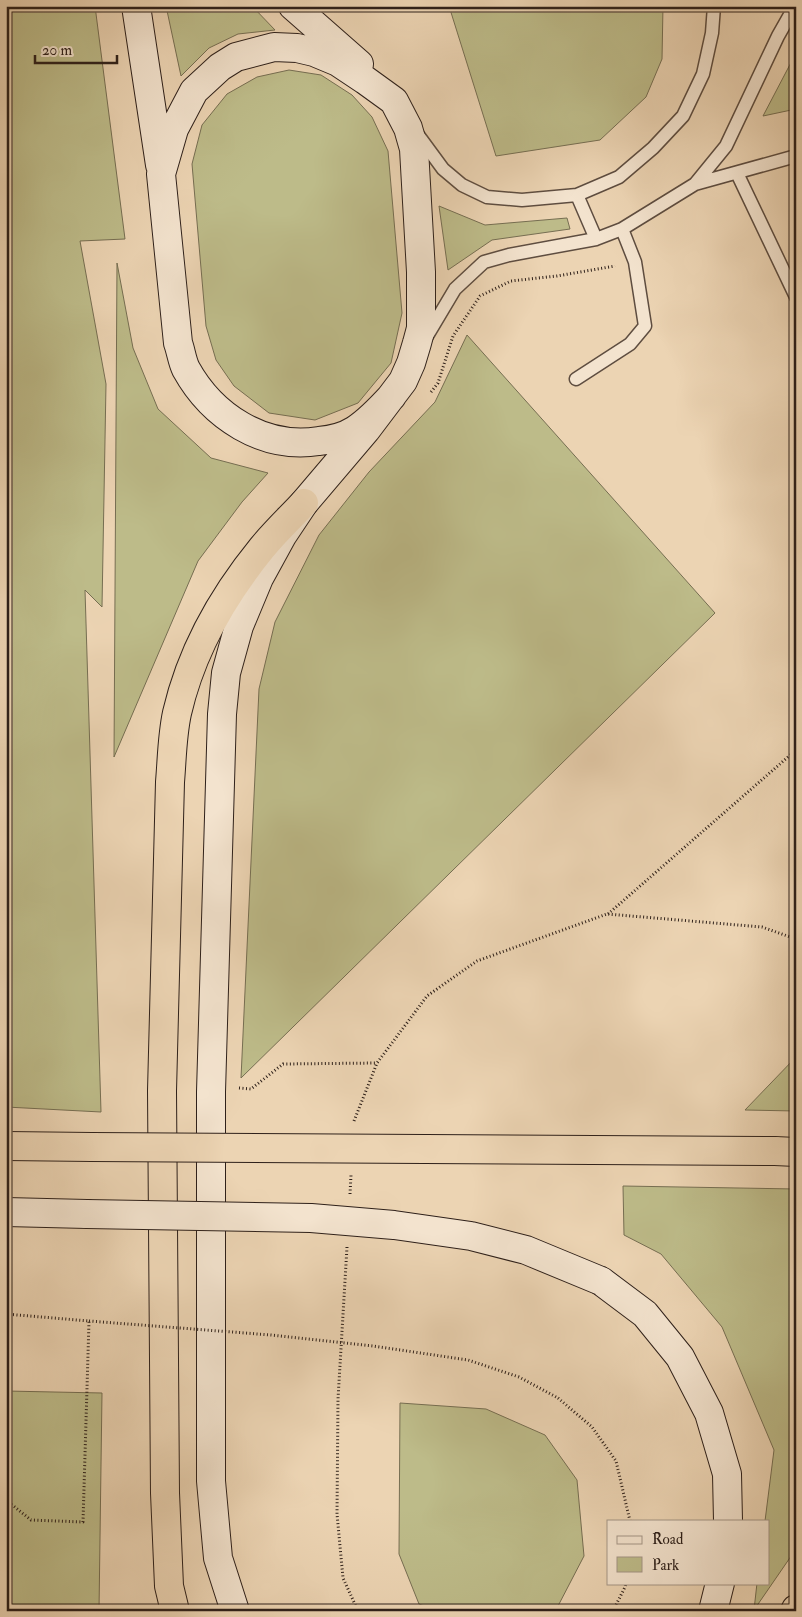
<svg xmlns="http://www.w3.org/2000/svg" width="802" height="1617" font-family="'IM FELL Double Pica',serif">
  <style>
    .green { fill: #bdbb89; stroke: #766e52 }
    .lines { fill: none; stroke-linecap: round; stroke-linejoin: round }
    .service-casing { stroke: #5e4d40; stroke-width: 15 }
    .secondary-casing { stroke: #2e201a; stroke-width: 30 }
    .motorway-casing { stroke: #2e201a; stroke-width: 30 }
    .path { stroke: #2e201a; stroke-width: 3; stroke-dasharray: 1 2.5; stroke-linecap: butt }
    .service { stroke: #f3e3ce; stroke-width: 12 }
    .secondary { stroke: #f3e3ce; stroke-width: 28 }
    .motorway { stroke: #ecd4b3; stroke-width: 28 }
    .secondary-bridge-casing { stroke: #2e201a; stroke-width: 30; stroke-linecap: butt }
    .motorway-bridge-casing { stroke: #2e201a; stroke-width: 30; stroke-linecap: butt }
    .path-bridge { stroke: #2e201a; stroke-width: 3; stroke-dasharray: 1 2.5; stroke-linecap: butt }
    .secondary-bridge { stroke: #f3e3ce; stroke-width: 28 }
    .motorway-bridge { stroke: #ecd4b3; stroke-width: 28 }
  </style>
  <rect width="100%" height="100%" fill="#ecd4b3"/>
  <filter id="stains"><feTurbulence type="fractalNoise" baseFrequency=".004" numOctaves="4"/><feColorMatrix values="0 0 0 0 .2 0 0 0 0 .09 0 0 0 0 .02 0 0 0 .5 -.17"/></filter>
  <radialGradient id="worn" r=".72"><stop offset=".6" stop-color="#630" stop-opacity="0"/><stop offset="1" stop-color="#630" stop-opacity=".3"/></radialGradient>
  <path class="green" d="M6,6H95L125,239L80,241L106,384L102,607L85,590L101,1112L6,1107Z
    M166,6H252L275,30L238,34L209,48L181,76Z
    M449,6H663L662,59L646,97L600,140L496,156Z
    M796,53V109L763,116Z
    M289,70L321,75L352,95L372,117L388,151L402,313L391,363L358,403L315,420L269,413L234,386L216,360L206,326L192,164L202,125L227,94L257,77Z
    M439,206L485,225L567,218L570,229L492,240L448,270Z
    M117,263L133,348L158,409L211,458L268,473L242,502L198,561L114,757Z
    M467,335L715,613L241,1078L259,689L275,622L319,535L369,472L435,402Z
    M796,1057V1111L745,1110Z
    M623,1186L796,1189V1549L754,1610L757,1583H768V1521H765L774,1450L722,1327L661,1254L624,1235Z
    M6,1391L102,1393L99,1611H6Z
    M400,1403L486,1409L545,1435L577,1480L584,1556L558,1606L540,1611H437L419,1604L399,1554Z"/>
  <g class="lines">
    <defs>
      <path id="service" d="M418,135L443,169L462,185L487,197L522,200L577,195L619,177L653,148L683,116L703,74L712,33L714,6
        M737,173L796,297
        M695,184L796,156
        M577,195L596,239
        M427,336L455,289L484,262L509,255L596,239L622,229L695,184L726,146L778,36L795,6
        M576,379L630,344L645,326L635,262L622,229"/>
      <path id="secondary" d="M136,6L160,165
        M293,6L359,64
        M6,1212L87,1214
        M601,1281L645,1314L680,1357L709,1413L727,1474L728,1521
        M235,1611L218,1558L211,1481V1092L222,714L226,673L239,626L259,578L282,536L304,503L366,430L403,381L411,363L417,343L421,328V272L414,149L408,128L394,101L365,80L338,62L314,52L297,48L274,47L236,57L220,67L194,91L174,129L161,174L178,343C181,351 182,361 186,369C212,416 263,450 319,441C331,440 344,437 355,430C369,421 381,408 392,396
        M713,1611L720,1583"/>
      <path id="motorway" d="M6,1146L92,1147
        M775,1151L796,1152
        M175,1611L169,1586L165,1493L162,1091L170,782C172,759 172,736 177,713C191,652 222,597 262,548C275,532 290,518 304,503
        M795,1611L796,1609"/>
    </defs>
    <use href="#service" class="service-casing"/>
    <use href="#secondary" class="secondary-casing"/>
    <use href="#motorway" class="motorway-casing"/>
    <path class="path" d="M431,392L438,383L453,336L480,296L511,281L557,276L615,266
      M608,914L796,750
      M239,1088L251,1089L283,1064L377,1063
      M354,1121L377,1063L427,996L477,961L607,914L762,927L796,939
      M350,1194L351,1175
      M347,1247L338,1399L337,1514L343,1578L358,1611
      M6,1314L89,1321L83,1522L31,1520L6,1500
      M558,1398L592,1427L616,1461L630,1521
      M613,1611L625,1587L626,1583"/>
    <use href="#service" class="service"/>
    <use href="#secondary" class="secondary"/>
    <use href="#motorway" class="motorway"/>
    <defs>
      <path id="secondary-bridge" d="M87,1214L311,1218L394,1225L471,1236L526,1250L601,1281"/>
      <path id="motorway-bridge" d="M92,1147L775,1151"/>
    </defs>
    <use href="#secondary-bridge" class="secondary-bridge-casing"/>
    <use href="#motorway-bridge" class="motorway-bridge-casing"/>
    <path class="path-bridge" d="M89,1321L271,1335L373,1346L468,1360L519,1377L558,1398"/>
    <use href="#secondary-bridge" class="secondary-bridge"/>
    <use href="#motorway-bridge" class="motorway-bridge"/>
  </g>
  <rect width="802" height="1617" fill="none" stroke="#ecd4b3" stroke-width="25"/>
  <rect x="8" y="8" width="787" height="1602" fill="none" stroke="#2e201a" stroke-width="2.5"/>
  <rect x="12" y="12" width="777" height="1592" fill="none" stroke="#2e201a"/>
  <rect x="607" y="1520" width="162" height="65" fill="#f3e3ce" stroke="#a49586"/>
  <rect x="617" y="1536" width="25" height="8" fill="#f3e3ce" stroke="#a49586"/>
  <text x="652" y="1544" font-size="15" fill="#2e201a">Road</text>
  <rect x="617" y="1557" width="25" height="15" fill="#bdbb89" stroke="#a49586"/>
  <text x="652" y="1570" font-size="15" fill="#2e201a">Park</text>
  <path d="M35 55v8h82v-8" fill="none" stroke="#2e201a" stroke-width="2.5"/>
  <text x="42" y="55" font-size="15" fill="#2e201a" stroke="#f3e3ce" stroke-width="4" paint-order="stroke">20 m</text>
  <rect width="100%" height="100%" filter="url(#stains)"/>
  <rect width="100%" height="100%" fill="url(#worn)"/>
</svg>
